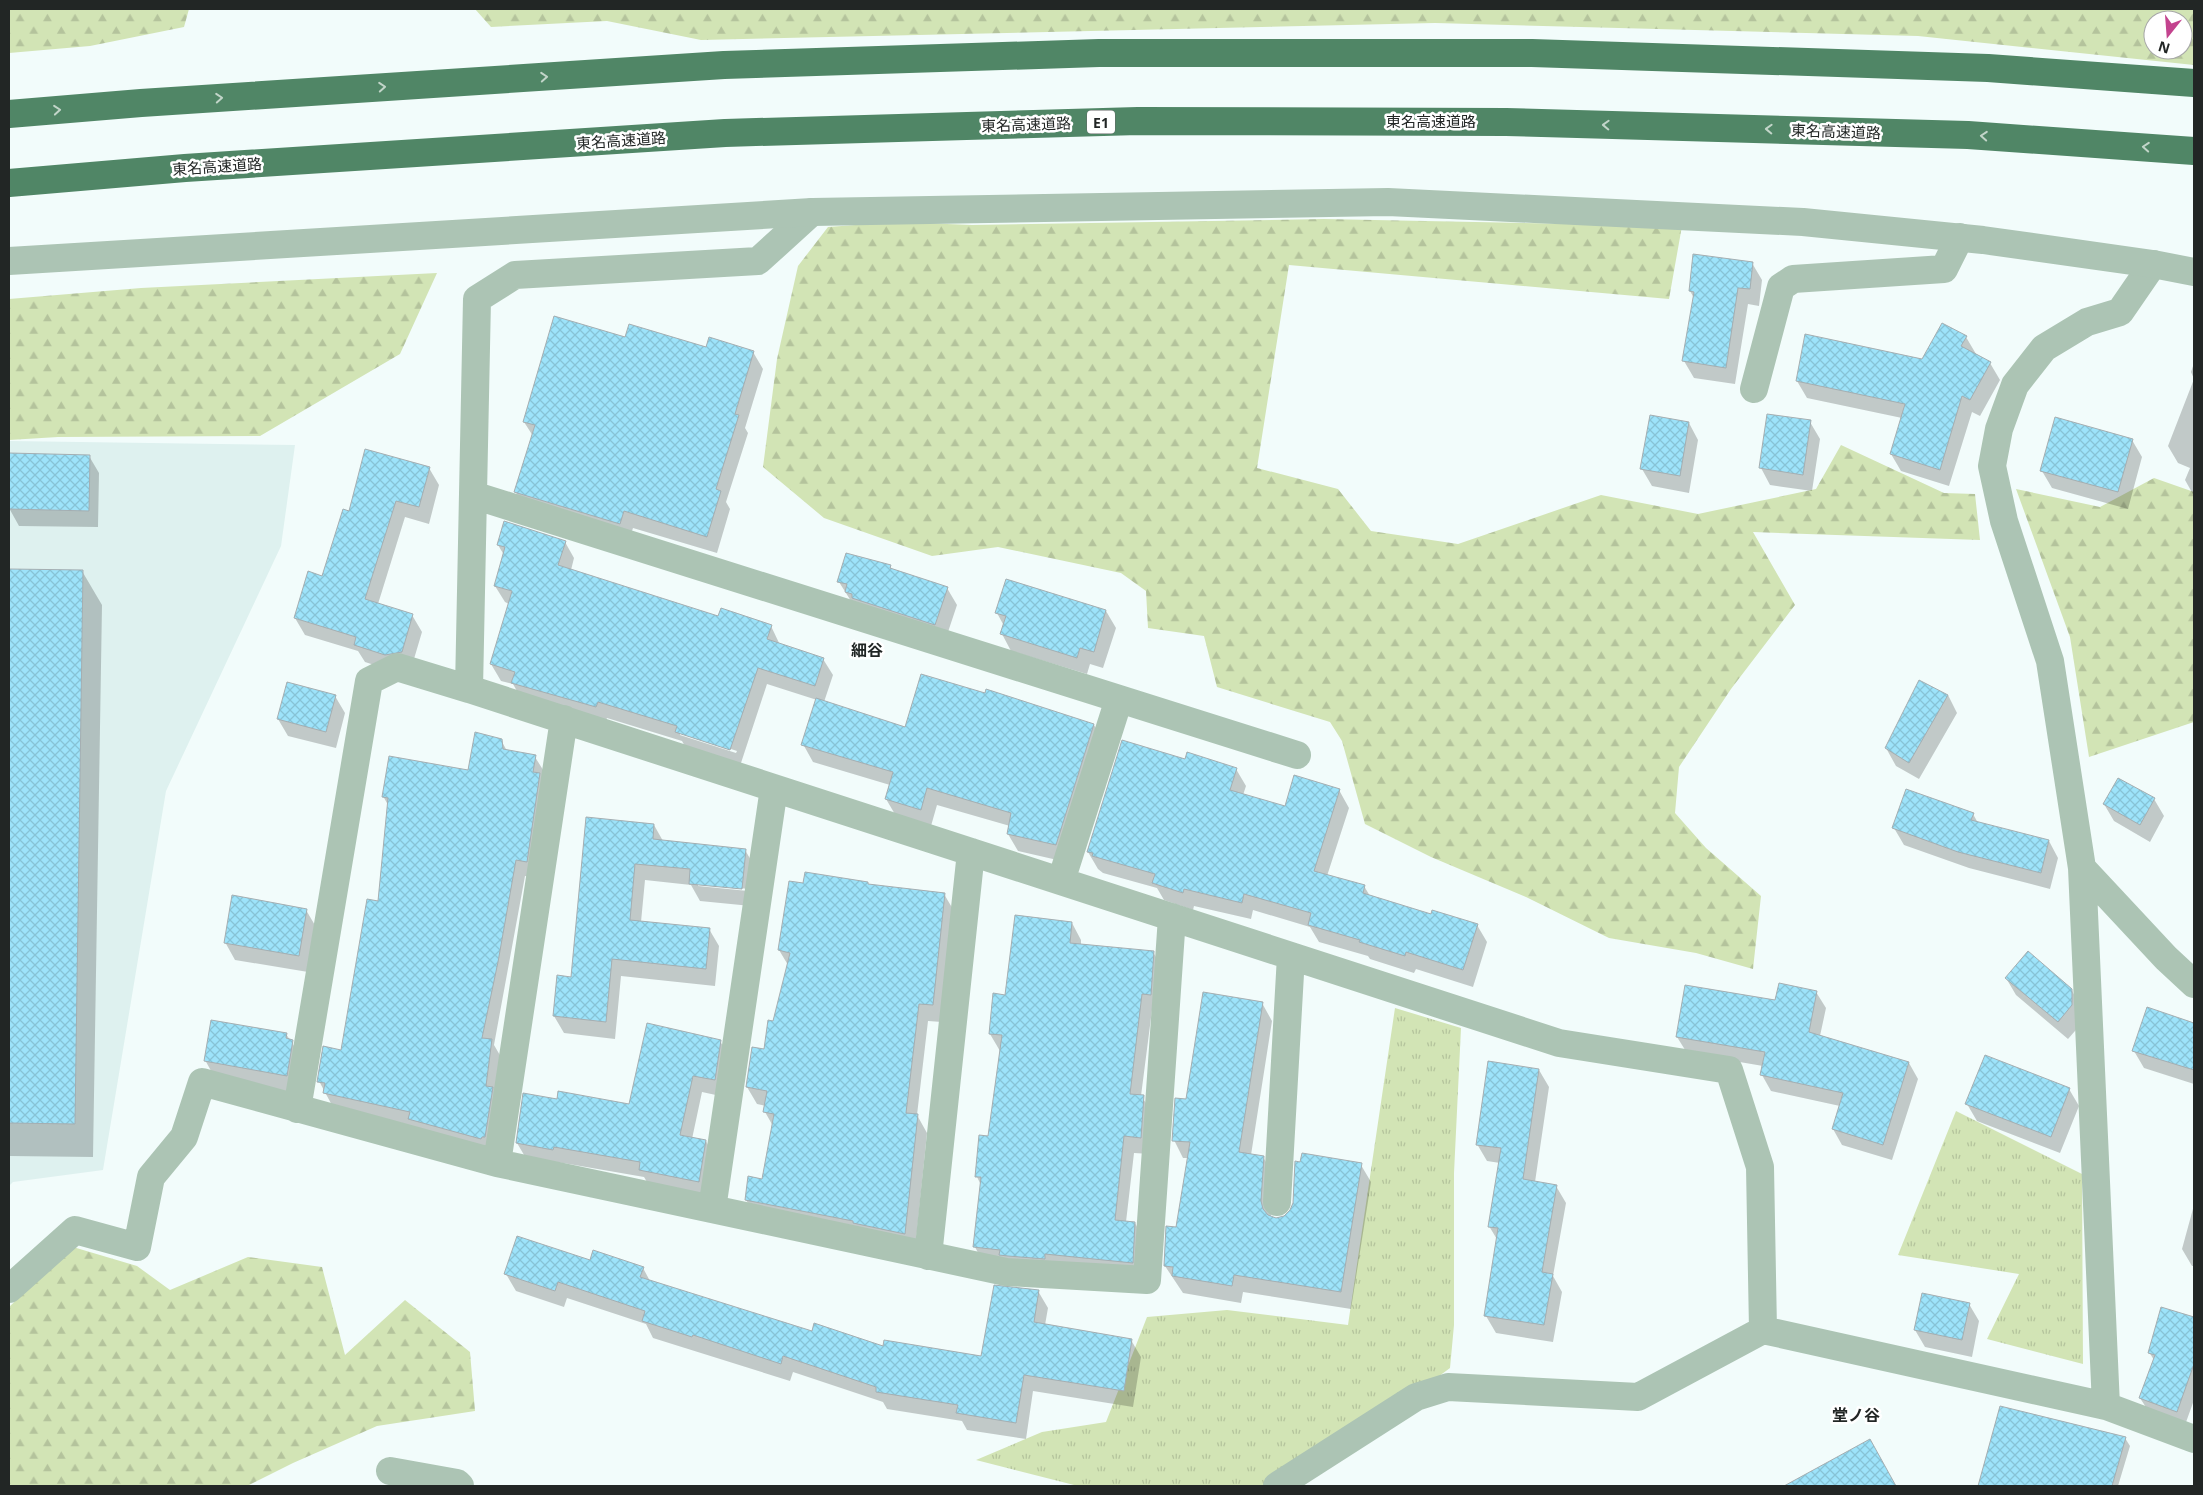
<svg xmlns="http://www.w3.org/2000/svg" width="2203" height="1495" font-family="'Noto Sans','Noto Sans JP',sans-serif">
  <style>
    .built { fill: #def1ef }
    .grass { fill: url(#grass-tufts) }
    .forest { fill: url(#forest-firs); fill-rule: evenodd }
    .shadow { fill: #0003; fill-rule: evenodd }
    .building { fill: url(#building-cross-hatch); stroke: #a5aeb1 }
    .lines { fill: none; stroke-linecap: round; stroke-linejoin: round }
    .minor { stroke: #acc4b4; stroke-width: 28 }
    .tertiary { stroke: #acc4b4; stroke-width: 28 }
    .motorway { stroke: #508666; stroke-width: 28 }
    .oneway { stroke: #c2d5c9 }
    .labels { text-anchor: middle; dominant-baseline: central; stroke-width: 5; stroke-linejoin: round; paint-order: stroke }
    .shield { fill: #fff; stroke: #646766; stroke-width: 1 }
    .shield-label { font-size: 14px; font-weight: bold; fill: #222625 }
    .street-label { font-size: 15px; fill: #222625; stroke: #fff }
    .neighbourhood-label { font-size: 16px; font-weight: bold; fill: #222625; stroke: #fff }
  </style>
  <defs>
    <pattern id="grass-tufts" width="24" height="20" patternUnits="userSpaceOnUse" patternTransform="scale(1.25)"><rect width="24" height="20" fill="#d2e4b5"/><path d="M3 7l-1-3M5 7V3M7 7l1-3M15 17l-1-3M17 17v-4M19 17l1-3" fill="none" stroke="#b4c39c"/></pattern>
    <pattern id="forest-firs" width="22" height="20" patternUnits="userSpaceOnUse" patternTransform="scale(1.25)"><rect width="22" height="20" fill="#d2e4b5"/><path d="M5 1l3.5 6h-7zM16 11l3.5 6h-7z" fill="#b4c39c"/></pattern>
    <pattern id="building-cross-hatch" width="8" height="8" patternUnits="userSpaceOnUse" patternTransform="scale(1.25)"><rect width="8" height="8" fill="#9de3fa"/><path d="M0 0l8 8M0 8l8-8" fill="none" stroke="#87c3d6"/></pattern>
  </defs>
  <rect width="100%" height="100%" fill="#f2fcfb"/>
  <path class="built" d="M9,441L295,445L281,546L166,791L103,1170L13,1182L9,1186Z"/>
  <path class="grass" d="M1395,1008L1461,1028L1454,1173V1325L1450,1368L1380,1420L1277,1486H1078L976,1460L1042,1432L1106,1422L1147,1317L1227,1310L1348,1325Z
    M1956,1111L2082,1174L2083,1364L1987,1339L2019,1274L1898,1255Z"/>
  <path class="forest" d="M9,9H189L184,27L90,46L9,53Z
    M475,9H2194V65L1918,36L1435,23L701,40L607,21L491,27ZM2153,20H2183V50H2153Z
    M1324,219L1682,226L1669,299L1289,265L1257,468L1338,489L1371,531L1458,544L1601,495L1698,514L1816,489L1841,445L1944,493L1975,494L1980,540L1753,532L1795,605L1731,689L1679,767L1675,813L1706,848L1761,896L1753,969L1696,953L1609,938L1526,897L1431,857L1365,824L1342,741L1330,722L1217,687L1204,636L1148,628L1146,591L1121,573L998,547L932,556L824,518L763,467L777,359L798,266L828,227L896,222L972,225Z
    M437,273L400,354L260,436L58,437L9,440V299L141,288Z
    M2154,478L2194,492V722L2089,757L2070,637L2016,489L2100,507Z
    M73,1247L137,1266L170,1290L248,1257L322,1267L345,1355L405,1300L470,1352L475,1411L377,1426L293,1463L247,1486H9V1307Z"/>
  <path class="shadow" d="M1752,263L1762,280L1759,306L1748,304L1735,384L1694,378L1684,361L1694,298L1690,291Z
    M1966,337L1976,354L1990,363L2000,380L1980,416L1972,412L1949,486L1901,471L1891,454L1902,418L1807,398L1797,381L1923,360Z
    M625,339L706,349L753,352L763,369L745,428L748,433L726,502L730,509L717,553L633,528L629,540L525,508L515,491L533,436L524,422Z
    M2194,363V496L2185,480L2190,468L2178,463L2168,446L2194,379L2191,372Z
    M1810,422L1820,439L1812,491L1770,485L1761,468Z
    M1689,423L1698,440L1689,493L1652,486L1642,469Z
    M2132,440L2142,457L2128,509L2052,488L2042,471Z
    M89,456L99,473L98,527L19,526L9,508Z
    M429,468L439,485L429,524L405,517L378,604L412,615L422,632L411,669L396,672L365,662L358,651L305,635L295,618L322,577L350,512Z
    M565,542L574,558L571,570L719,618L771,626L780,645L823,659L833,675L824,702L905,728L985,695L987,691L1094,725L1104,742L1066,862L1018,851L1008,834L1010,826L937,805L931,826L896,816L886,799L890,785L813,762L803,744L817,700L767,684L740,766L686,748L682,741L607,718L605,723L522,700L513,684L501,681L491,664L509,604L505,602L495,586L504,555L498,545ZM680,732L737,751L736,753L680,735Z
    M890,566L892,569L947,588L957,605L945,641L856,609L839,582Z
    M9,570L82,571L102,605L93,1157L9,1156Z
    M1106,611L1116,628L1103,668L1090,664L1087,674L1011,651L1002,634L1004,626L997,613Z
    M1948,695L1957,713L1919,779L1896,766L1886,748Z
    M335,696L345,713L336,748L288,736L278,719Z
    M501,740L507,751L535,757L545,773L536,878L525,876L494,1045L501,1057L494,1154L334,1109L319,1081L342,1051L379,902L388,805L383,796L469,771Z
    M1186,761L1236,769L1246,786L1243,795L1285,808L1339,790L1349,808L1327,876L1364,886L1370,896L1432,916L1477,925L1487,942L1473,987L1416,969L1414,973L1370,959L1368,956L1319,942L1310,927L1253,910L1251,919L1194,906L1193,910L1164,900L1157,888L1103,873L1098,869L1088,852Z
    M2154,799L2164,816L2150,842L2114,821L2104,804Z
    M1973,814L1978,823L2049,841L2058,858L2050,889L1969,868L1904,845L1894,828Z
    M654,825L663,841L745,850L755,867L751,906L700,901L691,885L645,880L641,922L709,929L719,946L715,986L621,976L615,1039L564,1033L554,1016ZM698,883L748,889V891L698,886Z
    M804,885L869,886L944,894L954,911L942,1022L928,1021L917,1115L927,1133L915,1251L756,1217L746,1200L763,1180L773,1126L765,1112L766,1106L757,1104L747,1087L765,1051L774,1022L788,965L779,950Z
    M306,910L316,927L308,972L235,960L225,942Z
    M1072,923L1081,940V946L1153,952L1163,969L1160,1011L1152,1010L1141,1096L1153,1113L1150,1154L1134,1153L1126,1222L1135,1223L1144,1240L1142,1280L984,1264L975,1247L981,1185L977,1177L989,1138L1000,1051L990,1034L1006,996Z
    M2006,978L2071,989L2081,1007L2082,1023L2068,1039L2016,995Z
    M1816,992L1826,1008L1820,1036L1909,1063L1918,1079L1892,1160L1842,1145L1833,1129L1840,1106L1771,1091L1762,1075L1763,1066L1687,1053L1677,1037L1776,1001Z
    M1262,1003L1272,1021L1251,1155L1263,1157L1273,1174L1271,1217L1276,1219L1284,1217L1361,1165L1371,1182L1351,1309L1243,1292L1241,1303L1183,1293L1165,1266L1177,1228L1189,1158H1183L1174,1140L1187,1101Z
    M2148,1008L2194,1024V1084L2144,1068L2134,1051Z
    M286,1034L302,1058L296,1093L215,1078L205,1060Z
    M720,1041L730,1058L725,1097L702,1092L692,1139L706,1141L715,1159L709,1198L650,1187L644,1177L563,1163L527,1160L517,1143L558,1101L630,1106Z
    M1539,1070L1549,1087L1535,1182L1556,1186L1566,1203L1553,1276L1562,1292L1553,1342L1496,1333L1486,1316L1498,1241L1489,1226L1500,1163L1487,1161L1477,1144Z
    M2069,1089L2079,1106L2060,1153L1977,1121L1967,1104Z
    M2194,1205V1266H2192L2182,1249Z
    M591,1261L643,1268L650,1281L813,1333L884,1348L982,1358L1038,1291L1048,1308L1045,1325L1131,1340L1141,1357L1133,1407L1033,1391L1026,1439L967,1430L962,1421L887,1409L883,1402L793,1372L790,1381L653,1338L646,1324L567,1298L564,1307L516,1291L506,1274Z
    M1969,1304L1979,1321L1972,1357L1925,1347L1915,1330Z
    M2162,1309L2194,1318V1400L2185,1425L2149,1412L2140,1398L2154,1360L2149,1352Z
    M2000,1407L2125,1438L2130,1446L2118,1486H1979Z
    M1879,1458L1895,1486H1815L1809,1474Z"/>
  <path class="building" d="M1693,254L1753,262L1750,289L1738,288L1726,368L1682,361L1694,292L1689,291Z
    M554,316L625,337L629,324L706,347L709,337L754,351L735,414L739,415L716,489L721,491L707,537L624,511L620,524L514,492L535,425L523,422Z
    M1942,323L1967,336L1961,346L1991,362L1970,400L1962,396L1940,470L1890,454L1905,404L1796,381L1805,334L1922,359Z
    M1767,414L1811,420L1803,475L1759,468Z
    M1650,415L1689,422L1680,476L1640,469Z
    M2055,417L2133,439L2118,492L2040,471Z
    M365,449L430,467L419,507L396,501L365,599L413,614L402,652L385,655L354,645L356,637L294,618L308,571L322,576L343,509L349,511Z
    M9,453L90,455L89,511L9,509Z
    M504,521L566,541L558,565L718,616L721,608L772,625L767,639L824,658L815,686L758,668L730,750L675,732L677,726L598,702L596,707L511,683L515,672L490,664L512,591L494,586L505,547L497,545Z
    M846,553L891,565L890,568L948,587L935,625L852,598V594L845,592L847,584L837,582Z
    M9,569L83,570L75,1124L9,1123Z
    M1006,579L1106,610L1094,652L1080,648L1077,658L1000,634L1006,616L995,613Z
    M921,674L985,693L986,689L1094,724L1056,845L1007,834L1011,813L927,788L921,810L885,799L893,772L801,745L816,698L905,727Z
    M1919,680L1948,695L1909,763L1885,748Z
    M287,682L336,695L326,732L277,719Z
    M475,732L502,739L503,749L536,755L533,772L540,773L527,862L516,860L498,962L482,1038L492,1039L486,1086L493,1087L485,1137H482L481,1139L408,1119L410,1112L323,1093L325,1083L317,1082L323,1046L341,1050L367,899L378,901L388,798L382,797L389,756L468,770Z
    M1122,740L1185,759L1187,752L1237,768L1230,790L1285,806L1294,775L1340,789L1314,871L1365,885L1363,893L1431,914L1432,910L1478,924L1463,970L1406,952L1405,956L1359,942L1360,940L1308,925L1311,913L1244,894L1242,903L1184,889L1183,893L1152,883L1155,874L1092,856L1093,853L1087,852Z
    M2118,778L2155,798L2140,825L2103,804Z
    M1906,789L1974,813L1971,820L2049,840L2041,873L1958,852L1892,828Z
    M586,817L654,824L653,839L746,849L742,889L689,884L690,869L635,864L630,920L710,928L706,969L612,959L606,1022L553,1016L557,975L571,977Z
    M805,872L868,882V884L945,893L933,1005L919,1004L906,1113L918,1114L905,1234L853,1223V1221L745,1200L748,1176L762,1179L774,1114L763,1112L767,1091L746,1087L752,1047L764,1049L768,1020L773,1021L790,953L778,950L789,881L803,883Z
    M232,895L307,909L299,956L224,943Z
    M1015,915L1072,922L1070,943L1154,951L1151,995L1142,994L1130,1094L1144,1095L1141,1138L1124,1136L1115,1220L1135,1222L1133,1263L1045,1254V1259L1008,1256L999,1255L1000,1250L973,1247L981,1177H975L979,1135L988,1136L1002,1035L989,1034L993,993L1005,995Z
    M2028,951L2072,989V1005L2058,1022L2005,978Z
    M1779,983L1817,991L1809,1032L1909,1062L1883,1145L1832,1129L1843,1093L1760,1075L1765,1052L1676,1037L1685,985L1775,1000Z
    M1203,992L1263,1002L1239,1152L1264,1156L1261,1201L1263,1209L1268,1215L1276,1218L1284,1216L1290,1210L1293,1203L1295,1161L1300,1162L1302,1153L1362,1163L1341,1292L1234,1275L1232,1286L1172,1276L1173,1267L1164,1266L1166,1226L1176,1227L1190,1142L1172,1141L1175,1098L1186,1099Z
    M2147,1007L2194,1023V1070L2132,1051Z
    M211,1020L287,1033L286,1038L293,1040L287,1076L204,1061Z
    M647,1023L721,1040L715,1080L693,1076L680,1135L706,1140L699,1182L639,1170L640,1162L554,1147L553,1150L516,1143L523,1093L557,1099L558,1091L629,1104Z
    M1985,1055L2070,1088L2051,1137L1965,1104Z
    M1488,1061L1539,1069L1523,1179L1557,1185L1542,1272L1553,1274L1544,1325L1484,1316L1498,1228L1488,1227L1501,1148L1476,1145Z
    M517,1236L590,1260L593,1250L644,1267L640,1277L812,1331L814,1323L883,1346L884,1340L981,1356L994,1285L1039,1290L1034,1322L1132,1339L1124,1391L1024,1375L1016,1423L956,1413L958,1405L876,1392V1387L783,1356L781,1364L693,1335L692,1337L642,1321L645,1311L558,1282L555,1291L504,1274Z
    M1922,1293L1970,1303L1962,1340L1914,1330Z
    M2161,1307L2194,1317V1364L2177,1412L2139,1398L2155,1355L2148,1353Z
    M2000,1406L2126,1437L2112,1486H1978Z
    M1870,1439L1896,1486H1784Z"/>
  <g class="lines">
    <path class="minor" d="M812,212L758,261L515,275L477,299L469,689L1559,1043L1729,1070L1760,1167L1763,1330L2106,1406L2194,1439
      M1754,389L1781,287L1793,279L1944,269L1960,237
      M473,495L1297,755
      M2082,868L2166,958L2194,984
      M1061,881L1119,699
      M297,1109L369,681L397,667L469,689
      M497,1163L564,719
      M1277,1202L1291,956
      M712,1209L774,788
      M928,1256L971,852
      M9,1289L75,1230L137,1247L151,1177L184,1137L202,1082L497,1163L1006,1272L1147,1280L1172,917
      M2106,1406L2082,868L2050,661L2004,521L1992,466L1999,429L2015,385L2044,348L2087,322L2120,312L2153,264
      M390,1471L457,1483L460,1486
      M1277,1486L1416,1397L1448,1387L1638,1397L1763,1330"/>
    <path class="tertiary" d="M9,261L812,212L1388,202L1803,222L1983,240L2153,264L2194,272"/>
    <path class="motorway" d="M9,114L141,103L724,65L1099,53H1532L1988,68L2194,83
      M9,183L185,168L725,133L1138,121L1506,122L1968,135L2194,151"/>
  </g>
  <defs><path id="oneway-chevron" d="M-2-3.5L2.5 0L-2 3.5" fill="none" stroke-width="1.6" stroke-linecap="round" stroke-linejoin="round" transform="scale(1.25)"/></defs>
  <g class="oneway">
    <use href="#oneway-chevron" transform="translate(544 77) rotate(-4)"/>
    <use href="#oneway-chevron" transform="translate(382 87) rotate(-4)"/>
    <use href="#oneway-chevron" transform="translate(219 98) rotate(-4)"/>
    <use href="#oneway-chevron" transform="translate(57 110) rotate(-5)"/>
    <use href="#oneway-chevron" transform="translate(1606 125) rotate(-178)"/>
    <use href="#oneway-chevron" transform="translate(1769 129) rotate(-178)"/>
    <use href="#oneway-chevron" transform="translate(1984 136) rotate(-176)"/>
    <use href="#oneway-chevron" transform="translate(2146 147) rotate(-176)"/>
  </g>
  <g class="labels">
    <rect class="shield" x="1087" y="110.5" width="28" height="23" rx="4"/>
    <g class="shield-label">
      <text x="1101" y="122">E1</text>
    </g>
    <g class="street-label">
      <text x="1431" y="121">東名高速道路</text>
      <text transform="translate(1026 124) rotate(-2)">東名高速道路</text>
      <text transform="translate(1836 131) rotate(2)">東名高速道路</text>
      <text transform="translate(621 140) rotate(-4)">東名高速道路</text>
      <text transform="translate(217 166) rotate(-4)">東名高速道路</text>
    </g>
    <g class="neighbourhood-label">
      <text x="867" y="650">細谷</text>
      <text x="1856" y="1415">堂ノ谷</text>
    </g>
  </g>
  <rect width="2203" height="1495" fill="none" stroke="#222625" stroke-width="20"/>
  <g transform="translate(2168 35) rotate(197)"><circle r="24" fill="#ffffff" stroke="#a7a8a8"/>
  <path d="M0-4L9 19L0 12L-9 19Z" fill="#c3438e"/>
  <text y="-8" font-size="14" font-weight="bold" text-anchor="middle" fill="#222625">N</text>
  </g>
</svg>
